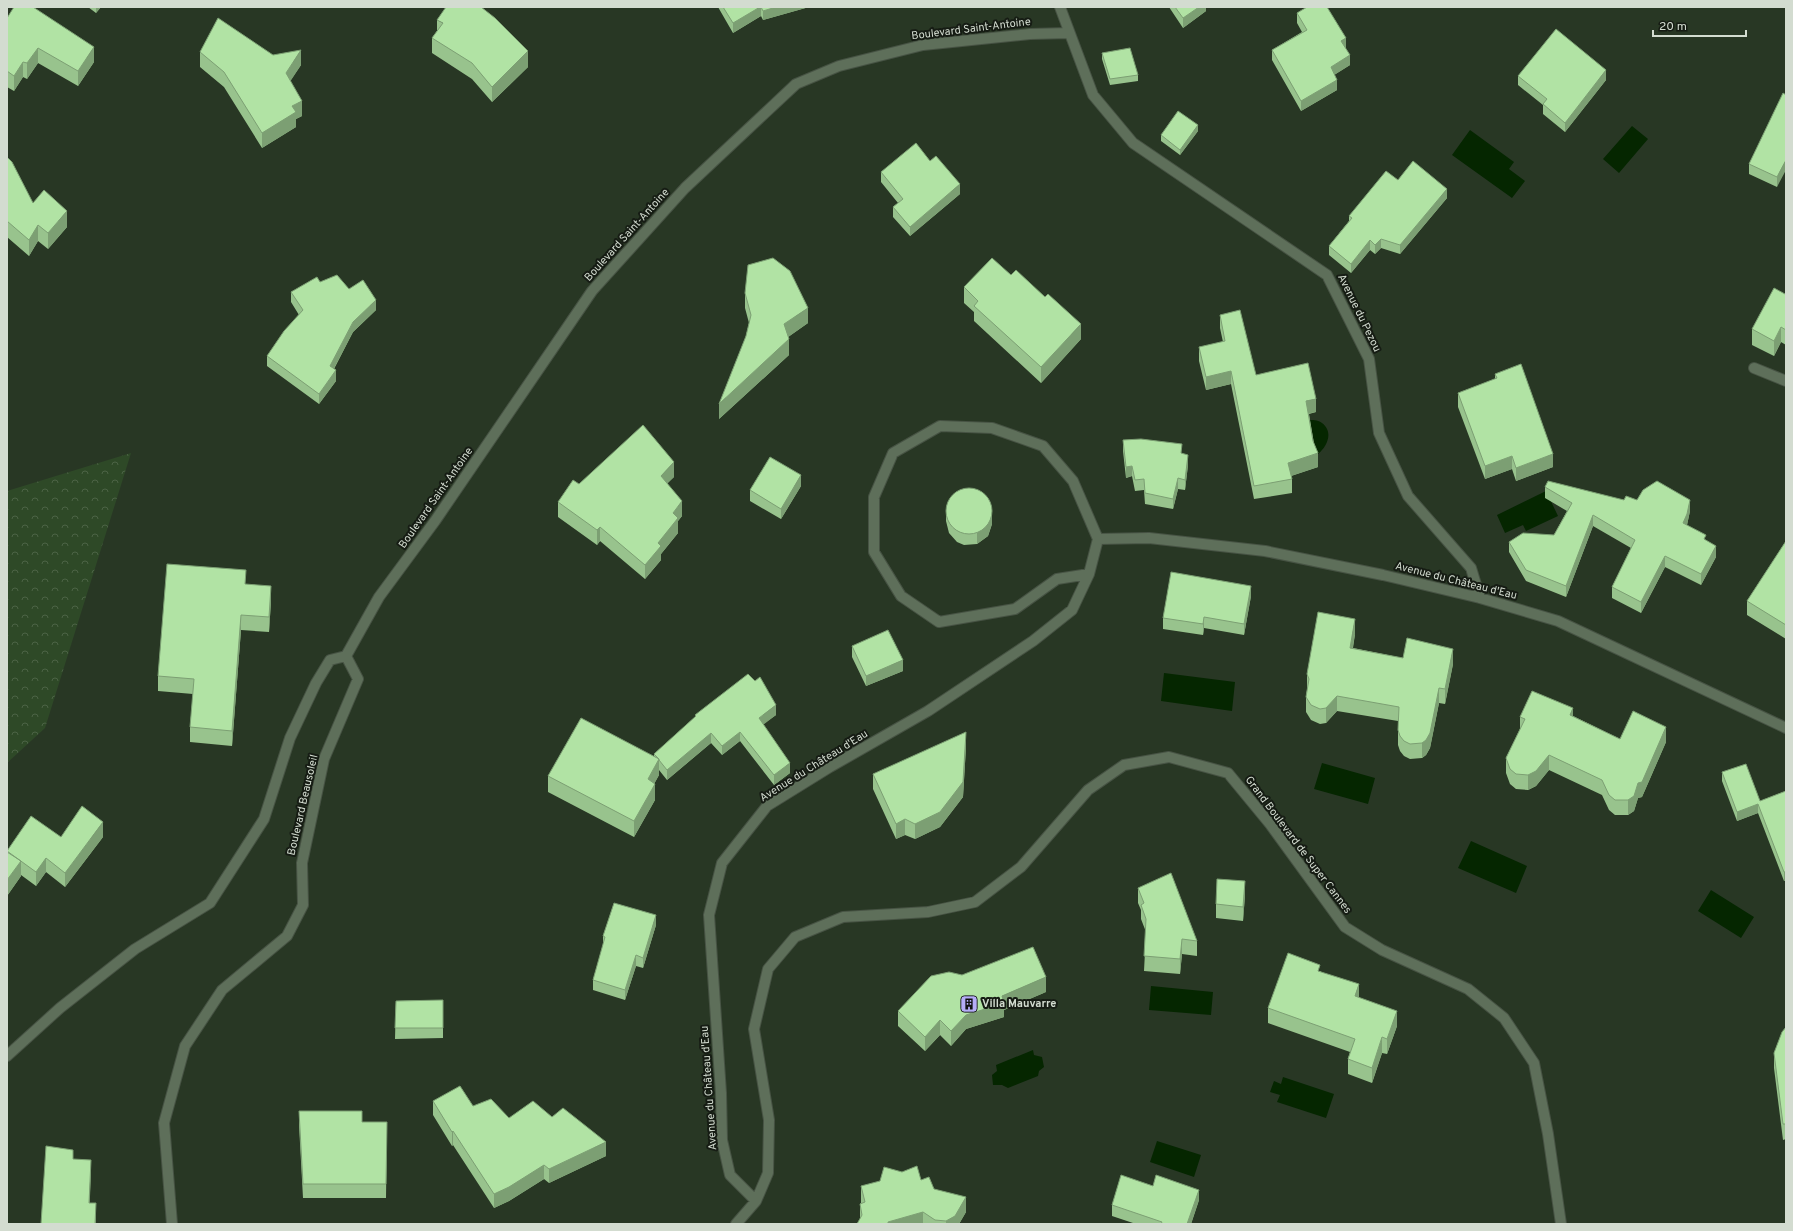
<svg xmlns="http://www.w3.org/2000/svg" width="1793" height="1231" font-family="Overpass,sans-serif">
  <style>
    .forest { fill: url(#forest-crowns) }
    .water { fill: #052600 }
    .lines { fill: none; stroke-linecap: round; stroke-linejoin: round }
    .lane-casing { stroke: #475344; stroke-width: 12 }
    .street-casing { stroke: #475344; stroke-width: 12 }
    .lane { stroke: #5e6f5a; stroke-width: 10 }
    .street { stroke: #5e6f5a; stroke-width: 10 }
    .wall { fill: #98c38d }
    .shaded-wall { fill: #7c9f73 }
    .building { fill: #b1e3a4; stroke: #7c9f73 }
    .labels { text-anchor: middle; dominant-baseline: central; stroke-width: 4; stroke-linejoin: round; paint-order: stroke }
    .street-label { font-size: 11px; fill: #d3dcd0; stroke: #161c14 }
    .poi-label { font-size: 11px; font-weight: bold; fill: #d3dcd0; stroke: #161c14; text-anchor: start }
  </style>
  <defs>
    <pattern id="forest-crowns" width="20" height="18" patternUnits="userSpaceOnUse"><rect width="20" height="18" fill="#2e4927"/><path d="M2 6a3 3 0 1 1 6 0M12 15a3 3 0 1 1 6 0" fill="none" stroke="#4b6345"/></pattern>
  </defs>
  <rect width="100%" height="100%" fill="#283724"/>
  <path class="forest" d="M131,453L45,728L7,763V491Z"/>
  <path class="water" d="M1632,126L1648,139L1619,173L1603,159Z
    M1470,130L1514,162L1509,169L1525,181L1512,198L1452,155Z
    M1303,420C1309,420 1318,419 1322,423C1334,432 1327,447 1318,454L1313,445Z
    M1546,491L1558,516L1526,531L1523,525L1505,533L1497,515Z
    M1164,673L1235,682L1232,711L1161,701Z
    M1322,763L1375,778L1368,804L1314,789Z
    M1471,841L1527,866L1516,893L1458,868Z
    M1711,890L1754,917L1741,938L1698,911Z
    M1151,986L1213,992L1211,1015L1149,1010Z
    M1033,1050L1034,1055L1042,1057L1044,1067L1039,1071L1038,1076L1008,1088L1002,1085H993L992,1075L997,1071L996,1065Z
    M1283,1077L1334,1094L1326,1118L1277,1102L1280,1095L1270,1092L1274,1081L1281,1084Z
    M1157,1141L1201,1155L1194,1177L1150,1162Z"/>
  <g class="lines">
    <defs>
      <path id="lane" d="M1754,368L1786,381"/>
      <path id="street" d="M1060,7L1093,95L1133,143L1327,275L1369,359L1379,433L1408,496L1471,568L1480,598
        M1089,574L1057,579L1015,609L939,622L901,596L874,552V497L893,453L940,426L992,428L1043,446L1073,481L1098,539
        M346,656L379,597L435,521L592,291L685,188L796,84L839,66L923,45L1030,34L1069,33
        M7,1056L60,1008L135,949L210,903L264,819L290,738L316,683L330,660L346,656L358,679L324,759L302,863L303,905L287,936L222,990L185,1046L164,1123L172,1224
        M756,1201L730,1175L722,1140L721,1093L709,915L722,863L767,806L830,767L928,711L1033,641L1072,610L1089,574L1098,539L1149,538L1265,551L1383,575L1480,598L1558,621L1786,728
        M736,1224L756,1201L768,1173L769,1120L754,1029L768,969L795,937L843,917L928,912L975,902L1021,867L1088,790L1124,765L1169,757L1228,773L1270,824L1345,927L1382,950L1468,989L1504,1018L1534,1063L1548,1134L1561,1224"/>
    </defs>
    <use href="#lane" class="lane-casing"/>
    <use href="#street" class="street-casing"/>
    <use href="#lane" class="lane"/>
    <use href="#street" class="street"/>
  </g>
  <path class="wall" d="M88,7H101L96,13Z
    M718,7H809L763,20L761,16L733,33Z
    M1169,7H1206V11L1183,28Z
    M1297,13L1346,48V49L1350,65L1334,75L1337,90L1301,111L1272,60V50L1302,32L1297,23Z
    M7,18L94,62L78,86L38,63L27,79L23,77L14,91L7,87Z
    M437,20L528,67L492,102L472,79L432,53V38L437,31Z
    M200,52L273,55L301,65L290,81L302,116L296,119V127L262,148L224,87L200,67Z
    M1102,53L1138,75V81L1110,85L1102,59Z
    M1518,76L1606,80L1565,132L1543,114V105L1518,85Z
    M1786,95L1777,187L1749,174V164Z
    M1198,131L1180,155L1161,141V135Z
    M7,157L33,203L67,227L48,249L38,241L29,256L7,237Z
    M881,172L960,194L910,236L893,217V207L898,203L881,182Z
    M1398,180L1447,198L1400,254L1381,248L1375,254L1370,250L1351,273L1329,255V246L1349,221V216Z
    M320,282L349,289L376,310L353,332L334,369L336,381L319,404L267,366V356L299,315L291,302V292Z
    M964,287L1081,339L1041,383L974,321V312L964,303Z
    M1786,291V345L1781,342L1774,356L1752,345V329L1785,294Z
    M745,293L808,323L788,337L789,355L719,419L746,336L749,323L745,308Z
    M1220,315L1256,375L1316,412L1309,414L1318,467L1291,476L1292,479V493L1254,499L1231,384L1206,390L1199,361V347L1223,342L1220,328Z
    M1495,374L1553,467L1516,481L1512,469L1485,479L1458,407V393L1495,379Z
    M1123,440L1182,454L1188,465L1185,490L1178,489L1173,509L1145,504L1144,490L1135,491L1132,476L1126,478L1123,451Z
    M674,477L667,483L682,516L678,521V533L661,554V560L645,579L600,541L597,545L558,517V502L579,484Z
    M801,486L781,519L750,501V490Z
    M1545,487L1624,500H1637L1690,511L1687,525L1706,541L1716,557L1701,585L1665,567L1641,613L1612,598V587L1631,548L1593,526L1566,597L1526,581L1509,552V542L1554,535L1567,511L1545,498Z
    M946,510L992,524L988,536L977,544L964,545L957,542L949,533L946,521Z
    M1786,541V639L1747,615V601Z
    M246,584L271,601L269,632L241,630L232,746L190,742V727L193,694L158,691V676Z
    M1251,596L1244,635L1204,628L1203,635L1163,629V618Z
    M1355,634L1353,648L1403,658L1453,664L1445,704L1439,703L1430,748L1426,755L1422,758L1410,759L1404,756L1400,751L1398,745V721L1337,711L1326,723L1320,724L1311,720L1306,712V697L1307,690V674Z
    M852,646L903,671L866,686L852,657Z
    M695,715H776L763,724L790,773L774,785L740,741L722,755L711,743L667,780L659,770V775L654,784L655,800L634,837L548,792V776L654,756V754L695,717Z
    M1573,716L1620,739L1666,742L1642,797L1638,798L1634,811L1628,815H1615L1609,810L1602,795L1549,770L1536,786L1528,790L1516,789L1510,784L1506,773V758L1520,729V717Z
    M966,747L963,797L940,827L915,839L905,835L896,839L873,789V774Z
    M1722,772L1760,801L1786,791V880L1784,881L1758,813L1737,821L1722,781Z
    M103,837L65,887L46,872L36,886L21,875V876L7,896V851Z
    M1138,888L1197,941V956L1182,954L1180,974L1144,971L1146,932L1141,919V910L1138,903Z
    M1245,895L1243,921L1216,918V904Z
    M656,925L643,968L636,966L625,1000L593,990V980L603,946V936Z
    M1320,971L1359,998L1397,1026L1387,1054L1382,1053L1372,1083L1348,1074V1059L1350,1052L1268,1023V1008Z
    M1046,992L1004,1010V1017L966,1029L951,1046L940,1035L925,1051L898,1026V1011Z
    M443,1000V1038L395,1039L396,1001Z
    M1786,1027V1139L1783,1140L1774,1068V1053Z
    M433,1101L473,1106L509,1118L552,1117L606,1156L549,1183L544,1179L509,1201L494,1208L453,1145L452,1146L433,1115Z
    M299,1111L362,1122H387L386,1198H303L299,1125Z
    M921,1180L934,1189L966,1212L959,1224H857L860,1219V1204L861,1203V1186Z
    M1153,1186L1199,1200L1191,1224H1136L1112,1216V1205Z"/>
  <path class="shaded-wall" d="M96,7H101L96,13Z
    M760,7H761V16L733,33V23Z
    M776,7H809L763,20V11Z
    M1199,7H1206V11L1183,28V18Z
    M1346,38V48L1341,51V41Z
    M94,47V62L78,86V71Z
    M38,48V63L27,79V63Z
    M301,50V65L286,88V73Z
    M528,51V67L492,102V87Z
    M1350,55V65L1331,77V67Z
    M23,62V77L14,91V76Z
    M1606,70V80L1565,132V123Z
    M1337,80V90L1301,111V101Z
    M302,101V116L296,119V127L262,148V133L292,106Z
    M1198,125V131L1180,155V150Z
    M1786,160V170L1777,187V177Z
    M960,184V194L910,236V227Z
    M1447,189V198L1400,254V245Z
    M67,211V227L48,249V233Z
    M38,225V241L29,256V240Z
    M1381,239V248L1375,254V245Z
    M1370,240V250L1351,273V264Z
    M376,300V310L353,332L330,376V366L353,322Z
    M808,308V323L784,340V324Z
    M1081,324V339L1041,383V367Z
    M1781,327V342L1774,356V341Z
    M789,339V355L719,419V404Z
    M336,370V381L319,404V394Z
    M1231,371V384L1206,390V377Z
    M1316,399V412L1306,414V401Z
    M1318,453V467L1288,477V463Z
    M1553,454V467L1516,481V468Z
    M1188,455V465L1185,490V480Z
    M1512,456V469L1485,479V466Z
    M674,462V477L661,490V476Z
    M1132,466V476L1126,478V467Z
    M801,475V486L781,519V509Z
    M1178,478V489L1173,509V499Z
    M1690,500V511L1687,525L1683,534V523Z
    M682,501V516L678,521V533L661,554V560L645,579V565L673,513Z
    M992,513V524L988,536L977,544V533Z
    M1593,515V526L1566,597V586Z
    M600,527V541L597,545V530Z
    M1716,546V557L1701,585V574Z
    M1665,556V567L1641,613V602Z
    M271,586V601L269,632V617Z
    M1251,586V596L1244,635V624Z
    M241,615V630L232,746V731Z
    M1204,617V628L1203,635V624Z
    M1355,619V634L1350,663V648Z
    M1453,649V664L1445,704V689Z
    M903,660V671L866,686V676Z
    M1439,688V703L1430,748L1426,755L1422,758V743Z
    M1337,696V711L1326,723V708Z
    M776,705V715L759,728V718Z
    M1573,708V723L1570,715Z
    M1666,727V742L1642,797L1638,798L1634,811L1628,815V800L1638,783Z
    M740,732V741L722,755V746Z
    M966,732V747L963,797L940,827L915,839V824Z
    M711,733V743L667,780V770Z
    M1549,755V770L1536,786L1528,790V775Z
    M659,759V775L648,795V779Z
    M790,763V773L774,785V775Z
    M655,784V800L634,837V821Z
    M1758,804V813L1737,821V812Z
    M905,819V835L896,839V824Z
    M103,822V837L65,887V873Z
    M46,858V872L36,886V872Z
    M21,861V876L7,896V880Z
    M1784,872H1786V880L1784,881Z
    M1245,881V895L1243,921V907Z
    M656,915V925L643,968V958Z
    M1182,939V954L1180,974V959Z
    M636,955V966L625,1000V990Z
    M1046,977V992L1004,1010V1017L966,1029L951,1046V1031L966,1015L1002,996Z
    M1359,984V1000L1355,996Z
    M1397,1011V1026L1387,1054V1039Z
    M940,1020V1035L925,1051V1037Z
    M1382,1037V1053L1372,1083V1068Z
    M453,1131V1145L452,1146V1132Z
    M606,1142V1156L549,1183V1169Z
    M91,1160V1175L89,1218V1203Z
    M544,1165V1179L509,1201L494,1208V1194Z
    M1199,1190V1200L1191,1224H1187Z
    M966,1197V1212L959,1224H946V1221Z
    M96,1203V1224H95Z
    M923,1212V1224H888V1222Z"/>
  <path class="building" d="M14,7H33L94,47L78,71L38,48L27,63L23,62L14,76L7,71V18Z
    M446,7H481L495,18L528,51L492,87L472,63L432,38L443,23L437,20Z
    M723,7H760L733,23Z
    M761,7H776L763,11Z
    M1175,7H1199L1183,18Z
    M1307,7H1327L1346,38L1341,41L1350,55L1331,67L1337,80L1301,101L1272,50L1307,30L1297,13Z
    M218,18L273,55L301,50L286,73L302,101L292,106L296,112L262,133L224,72L200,52Z
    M1556,29L1606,70L1565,123L1543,104L1547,99L1518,76Z
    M1130,48L1138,75L1110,79L1102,53Z
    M1783,93L1786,95V160L1777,177L1749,164Z
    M1178,111L1198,125L1180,150L1161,135Z
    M916,143L930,161L936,156L960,184L910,227L893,207L903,199L881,172Z
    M7,157L12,162L33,203L44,190L67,211L48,233L38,225L29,240L7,221Z
    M1413,161L1447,189L1400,245L1381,239L1375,245L1370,240L1351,264L1329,246L1352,218L1349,216L1386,171L1398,180Z
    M773,258L790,271L808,308L784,324L789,339L719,404L746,336L751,315L745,293L748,265Z
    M992,258L1011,275L1016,270L1045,297L1048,294L1081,324L1041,367L974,306L978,301L964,287Z
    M337,275L349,289L363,280L376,300L353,322L330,366L336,370L319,394L267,356L284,331L303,310L291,292L317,277L320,282Z
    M1774,288L1785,294L1786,291V330L1781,327L1774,341L1752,329Z
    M1240,310L1256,375L1308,363L1316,399L1306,401L1313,441L1318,453L1288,463L1292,479L1254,486L1231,371L1206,377L1199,347L1225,341L1220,315Z
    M1521,364L1553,454L1516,468L1512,456L1485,466L1458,393L1497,378L1495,374Z
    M643,425L674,462L661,476L682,501L673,513L678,518L658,543L661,546L645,565L600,527L597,530L558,502L573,480L579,484Z
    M1141,439L1182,444L1181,453L1188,455L1185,480L1178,478L1173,499L1145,493L1144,479L1135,480L1132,466L1126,467L1123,440Z
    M770,457L801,475L781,509L750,490Z
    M1548,481L1624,500L1626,496L1637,500L1643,490L1657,481L1690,500L1687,514L1683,523L1706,535L1704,539L1716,546L1701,574L1665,556L1641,602L1612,587L1635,540L1593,515L1566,586L1526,570L1509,542L1523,533L1554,535L1572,503L1545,487Z
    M946 511a23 23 0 1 1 46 0a23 23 0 1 1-46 0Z
    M1786,541V625L1747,601Z
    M167,564L246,570L245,584L271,586L269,617L241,615L232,731L190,727L194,679L158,676Z
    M1171,572L1251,586L1244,624L1204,617L1203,624L1163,618Z
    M1318,612L1355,619L1350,648L1403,658L1407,638L1453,649L1445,689L1439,688L1430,733L1426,740L1422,743L1410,744L1404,741L1400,736L1398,730L1399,707L1337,696L1326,708L1320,709L1311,705L1306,697L1309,679L1307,674Z
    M888,630L903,660L866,676L852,646Z
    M748,674L755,681L760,677L776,705L759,718L790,763L774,775L740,732L722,746L711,733L667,770L659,760V759L654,754L696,716L695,715Z
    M1532,691L1573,708L1570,715L1620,739L1633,711L1666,727L1642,782L1638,783L1634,796L1628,800H1615L1609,795L1602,780L1549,755L1536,771L1528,775L1516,774L1510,769L1506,758L1525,719L1520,717Z
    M581,718L659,759L648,779L655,784L634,821L548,776Z
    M966,732L963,782L940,812L915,824L905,819L896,824L873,774Z
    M1746,764L1760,801L1786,791V872H1784L1758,804L1737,812L1722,772Z
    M82,806L103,822L65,873L46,858L36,872L7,851L31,816L61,837Z
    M7,852L21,861L7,880Z
    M1171,873L1197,941L1182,939L1180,959L1144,956L1146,919L1141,905L1144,903L1138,888Z
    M1217,879L1245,881L1243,907L1216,904Z
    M614,903L656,915L643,958L636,955L625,990L593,980L605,937L603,936Z
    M1033,947L1046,977L1002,996L1004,1003L966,1015L951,1031L940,1020L925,1037L898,1011L931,976L949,972L962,975Z
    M1288,953L1320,965L1318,971L1359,984L1355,996L1397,1011L1387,1039L1382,1037L1372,1068L1348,1059L1355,1039L1268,1008Z
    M443,1000V1028H395L396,1001Z
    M1786,1027V1124H1783L1774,1053L1782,1032Z
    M460,1086L473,1106L491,1099L509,1118L533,1101L552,1117L563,1108L606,1142L549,1169L544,1165L509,1187L494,1194L453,1131L452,1132L433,1101Z
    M299,1111H362V1122H387L386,1184H303Z
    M46,1146L73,1150V1159L91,1160L89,1203H96L95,1224H41Z
    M917,1166L921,1180L929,1177L934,1189L966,1197L955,1216L946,1221L935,1220L923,1212L888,1222V1224H857L862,1215L860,1204L865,1202L861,1186L880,1181L884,1167L902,1172Z
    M1121,1175L1153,1186L1156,1175L1199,1190L1187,1224H1161L1162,1222L1112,1205Z"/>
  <defs>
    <symbol id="building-square" viewBox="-11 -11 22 22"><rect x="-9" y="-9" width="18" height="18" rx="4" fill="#b5acf8" stroke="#161c14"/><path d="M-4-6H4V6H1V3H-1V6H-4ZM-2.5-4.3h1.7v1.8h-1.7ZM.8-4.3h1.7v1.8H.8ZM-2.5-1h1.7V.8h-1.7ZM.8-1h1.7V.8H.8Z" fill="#111"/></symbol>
  </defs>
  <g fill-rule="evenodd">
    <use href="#building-square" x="959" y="994" width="20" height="20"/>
  </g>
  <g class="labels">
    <g class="street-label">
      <text transform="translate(971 29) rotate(-7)">Boulevard Saint-Antoine</text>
      <text transform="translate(627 235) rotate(-48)">Boulevard Saint-Antoine</text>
      <text transform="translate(1359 313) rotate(64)">Avenue du Pezou</text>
      <text transform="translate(436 498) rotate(-55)">Boulevard Saint-Antoine</text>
      <text transform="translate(1456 581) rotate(14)">Avenue du Château d'Eau</text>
      <text transform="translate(814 766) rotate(-32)">Avenue du Château d'Eau</text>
      <text transform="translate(303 805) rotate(-77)">Boulevard Beausoleil</text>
      <text transform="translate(1298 845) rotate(53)">Grand Boulevard de Super Cannes</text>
      <text transform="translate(709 1088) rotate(-94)">Avenue du Château d'Eau</text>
    </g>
    <g class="poi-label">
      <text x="982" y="1004">Villa Mauvarre</text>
    </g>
  </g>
  <rect width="1793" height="1231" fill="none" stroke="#d3dcd0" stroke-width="16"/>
  <path d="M1653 30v6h93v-6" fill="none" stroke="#d3dcd0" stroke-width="2"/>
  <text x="1659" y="30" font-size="12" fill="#d3dcd0" stroke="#161c14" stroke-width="3" paint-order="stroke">20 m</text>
</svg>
